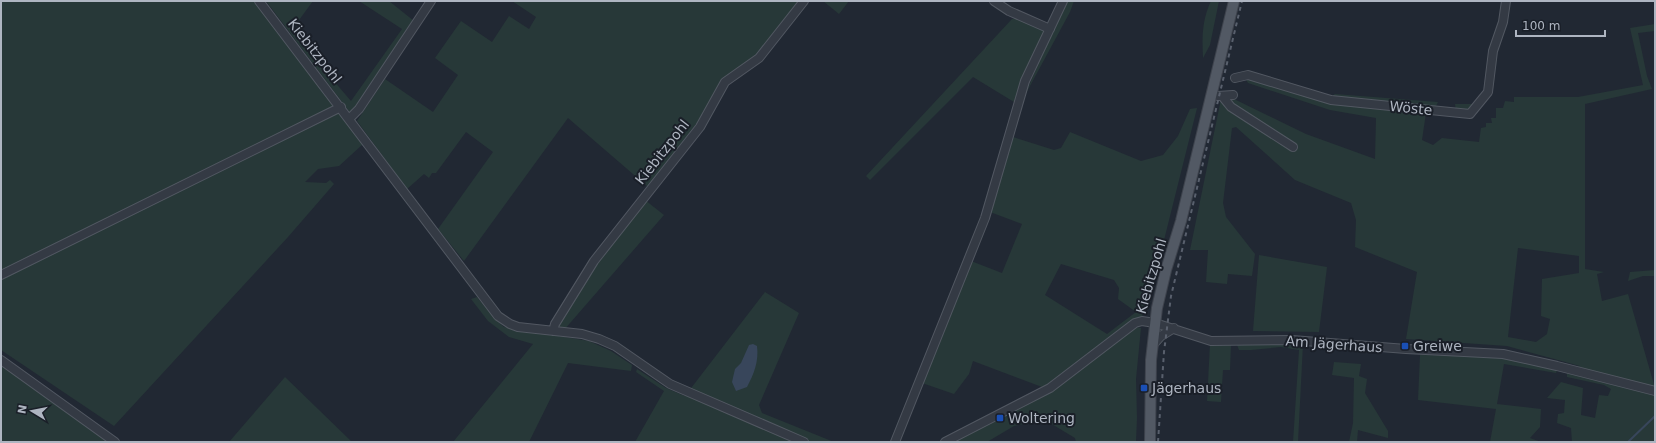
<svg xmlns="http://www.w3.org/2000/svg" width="1656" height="443" font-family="'DejaVu Sans',sans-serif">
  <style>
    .green { fill: #273838; fill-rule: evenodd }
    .water { fill: #38465b }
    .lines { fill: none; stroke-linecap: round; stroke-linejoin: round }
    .stream { stroke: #38465b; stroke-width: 2 }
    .minor-casing { stroke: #525862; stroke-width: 10 }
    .major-casing { stroke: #3e434d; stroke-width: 12 }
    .minor { stroke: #343a44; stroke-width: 8 }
    .major { stroke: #525964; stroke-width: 10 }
    .rail { stroke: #59606d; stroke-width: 2; stroke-dasharray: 4 4; stroke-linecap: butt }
    .transit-dot { fill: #1a4fb4; stroke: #1a1f28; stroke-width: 1.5 }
    .labels { text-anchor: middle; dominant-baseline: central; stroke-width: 4; stroke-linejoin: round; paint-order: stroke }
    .street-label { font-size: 14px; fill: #aeb5c1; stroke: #1a1f28 }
    .poi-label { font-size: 14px; fill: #aeb5c1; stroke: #1a1f28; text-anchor: start }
  </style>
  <rect width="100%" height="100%" fill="#212833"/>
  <path class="green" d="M1,1H254L363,144L339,166L318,169L305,182L326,183L330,180L334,184L288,237L114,426L1,350Z
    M266,1H313L291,31L351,101L402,29L359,1H389L414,21L351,114Z
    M512,1H799L758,54L723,79L697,123L648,187L568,118L464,261L438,229L493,152L466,132L436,173H432L429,178L424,174L407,189L357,121L385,79L433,112L458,75L435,58L461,21L492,42L509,16L529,29L536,17Z
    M823,1H849L839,14Z
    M1066,1H1074L1070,12L1024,97Z
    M1211,1H1219L1210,45L1203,58C1202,37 1202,20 1211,1Z
    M1012,19H1021L1043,29L1045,34L1029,62L1014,102L973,77L870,180L866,176Z
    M1655,24V31L1638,33L1647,76L1652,89L1585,104V269L1604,272L1597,274L1602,301L1628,294L1655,388L1574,368L1580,366L1507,346L1406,339L1417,272L1355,247L1356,220L1351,203L1295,180L1236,127L1232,128L1223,203L1226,217L1255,254L1252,276L1228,274L1227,284L1206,282L1208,250H1190L1221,99H1234L1306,134L1375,159L1376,118L1330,110L1248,83L1245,78L1330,102L1426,113L1422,140L1433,145L1442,138L1479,142L1481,128L1486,127V123H1492L1491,118H1496V108H1503L1505,101L1514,102V97H1578L1643,85L1630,28ZM1518,248L1579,256V273L1542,279L1541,316L1550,319L1547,334L1536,342L1508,337Z
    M1335,94L1438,102L1435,108L1331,97Z
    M1455,104H1476L1468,113L1456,111Z
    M1197,108L1160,256L1156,255L1142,317L1136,319L1049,384L1042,387L973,361L969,374L954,394L922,383L938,348L971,261L1002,273L1022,224L990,212L1013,137L1054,150L1061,148L1070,132L1141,161L1163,155L1178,136L1190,109ZM1061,264L1114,280L1119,288L1118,299L1136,312L1107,334L1045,295Z
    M645,200L664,215L564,330L558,325L599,260Z
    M1259,255L1327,267L1319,332L1253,331Z
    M1655,270V276H1643L1628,281L1630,272Z
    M765,292L799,313L759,405L762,413L834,442H635L664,391L636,372L637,369L666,388L685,396Z
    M477,297L494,318L504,327L589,341L611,351L632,365L631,371L568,363L529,442H453L533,344L509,337L488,321L471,299Z
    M1136,327L1141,328L1136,379L1137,418L1136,442H1076L1075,438L1045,420L1014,426L987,442H954L1052,391Z
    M1277,343L1303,344L1298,442H1293L1299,350L1281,347L1251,350H1239L1237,345Z
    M1210,344L1231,345L1230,370H1223L1221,402L1207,401Z
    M1420,355L1505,356L1558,368L1556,373L1504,364L1497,404L1541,409L1540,427L1530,438L1541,442H1490L1496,409L1418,400Z
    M1334,362L1361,364L1359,376L1367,379L1365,393L1388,431V438L1358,430L1357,442H1349L1353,423L1354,378L1332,375Z
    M1,364L110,442H1Z
    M1567,371L1655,394V442H1572L1571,428L1557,423L1558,414L1564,413L1565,400L1547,398L1561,382L1583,388L1581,415L1595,418L1599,395L1608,396L1611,389L1604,385L1567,377Z
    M285,377L352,442H229Z"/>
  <path class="water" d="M753,344L757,346C759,361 754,374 747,387L736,391L732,382L735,369L741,363L749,345Z"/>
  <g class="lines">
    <path class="stream" d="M1628,442L1655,416"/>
    <defs>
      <path id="minor" d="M259,1L498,316L510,324L518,327L582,334L599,339L615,346L670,384L804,442
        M994,1L1009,11L1050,29
        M1235,78L1248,75L1331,100L1470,114L1488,92L1493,51L1503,22L1506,1
        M1218,96L1233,95
        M1222,96L1231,107L1293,147
        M349,119L359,109L431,1
        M1,275L341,107
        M553,331L555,324L594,261L700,127L725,82L759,58L804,1
        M1152,346L1161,336L1174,328
        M1,360L115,442
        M895,442L985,218L1025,81L1063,1
        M945,442L1050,388L1135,323L1142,321L1155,323L1211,341L1292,340L1406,349L1503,354L1557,366L1655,391"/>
      <path id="major" d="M1150,442L1151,360L1157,308L1166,270L1181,221L1234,1"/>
    </defs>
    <use href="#minor" class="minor-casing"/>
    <use href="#major" class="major-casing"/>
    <use href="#minor" class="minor"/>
    <use href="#major" class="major"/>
    <path class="rail" d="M1158,442L1164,352L1171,296L1242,1"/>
  </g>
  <g class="transit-dot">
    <rect x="1401" y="342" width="8" height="8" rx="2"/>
    <rect x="1140" y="384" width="8" height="8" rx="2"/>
    <rect x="996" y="414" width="8" height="8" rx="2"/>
  </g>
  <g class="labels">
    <g class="street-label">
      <text transform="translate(315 51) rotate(52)">Kiebitzpohl</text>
      <text transform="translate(1411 108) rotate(6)">Wöste</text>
      <text transform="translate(662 152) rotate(-52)">Kiebitzpohl</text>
      <text transform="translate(1151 276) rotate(-74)">Kiebitzpohl</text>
      <text transform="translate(1334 344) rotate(4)">Am Jägerhaus</text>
    </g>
    <g class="poi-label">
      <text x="1413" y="346">Greiwe</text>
      <text x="1152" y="388">Jägerhaus</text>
      <text x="1008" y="418">Woltering</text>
    </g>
  </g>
  <rect width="1656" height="443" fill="none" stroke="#aeb5c1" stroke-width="4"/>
  <g transform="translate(32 411) rotate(280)" stroke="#1a1f28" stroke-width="3" paint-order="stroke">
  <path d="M0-3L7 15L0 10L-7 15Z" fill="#aeb5c1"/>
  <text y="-6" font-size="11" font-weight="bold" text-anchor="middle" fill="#aeb5c1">N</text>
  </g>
  <path d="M1516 30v6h89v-6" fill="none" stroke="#aeb5c1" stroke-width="2"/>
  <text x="1522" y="30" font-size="12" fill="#aeb5c1" stroke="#1a1f28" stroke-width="3" paint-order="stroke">100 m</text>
</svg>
